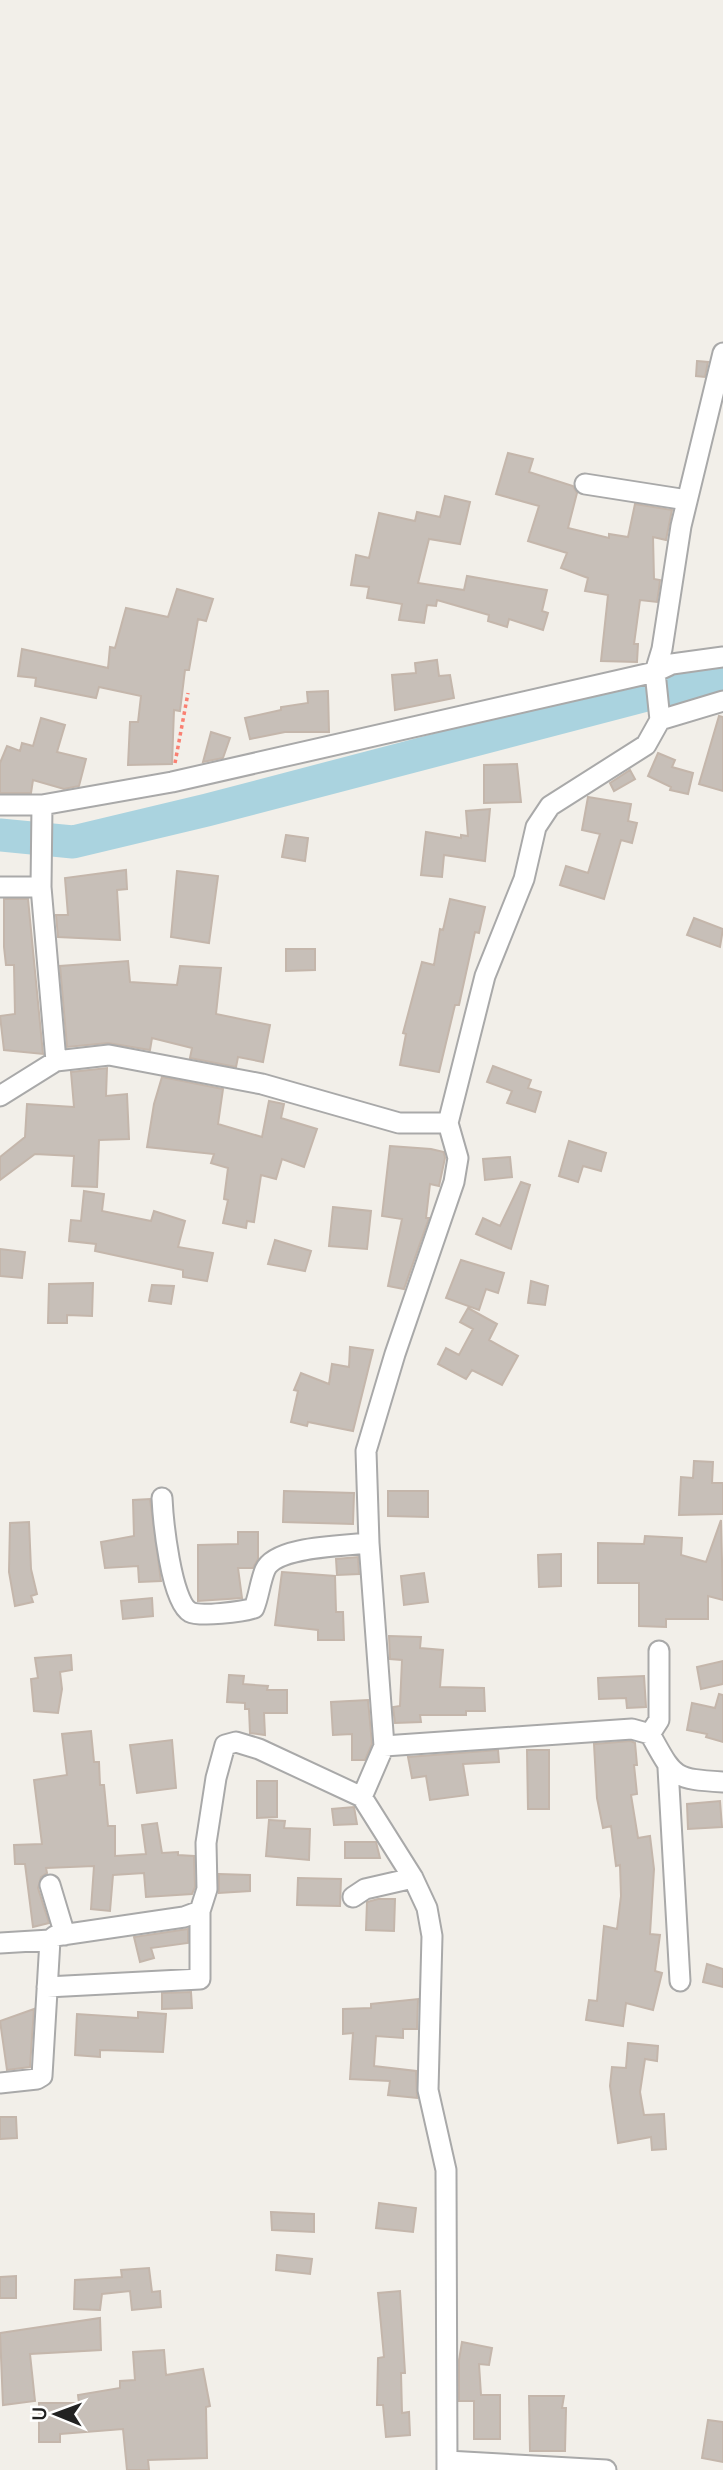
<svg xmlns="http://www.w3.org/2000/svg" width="723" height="2470" font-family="Manrope,sans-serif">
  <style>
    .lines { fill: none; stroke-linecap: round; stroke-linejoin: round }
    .river { stroke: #aad3df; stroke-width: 33 }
    .building { fill: #c7bfb8; stroke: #c4b6ab; stroke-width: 2 }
    .street-casing { stroke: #a9a9a9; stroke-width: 23 }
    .path { stroke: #fa8072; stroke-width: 3.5; stroke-dasharray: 3.5 3.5; stroke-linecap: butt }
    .street { stroke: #fff; stroke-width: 19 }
  </style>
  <rect width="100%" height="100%" fill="#f2efe9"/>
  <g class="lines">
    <path class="river" d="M0,835L73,842L207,810L723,675"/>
  </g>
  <path class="building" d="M697,361L708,362L705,377L696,376Z
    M508,453L533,459L529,472L573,486L577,493L568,528L609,538V534L628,537L635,504L672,510L666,540L653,537L654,579L660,580L659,589L657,602L640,600L634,644H638L637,662L601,661L608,595L585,591L588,578L561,568L567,553L528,541L539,506L496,494Z
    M445,496L470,502L460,544L429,539L418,583L464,590L467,576L547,590L542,611L548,613L543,630L509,619L507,627L488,621L489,615L437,600L436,606L427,605L424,623L399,620L402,604L367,598L369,587L351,585L356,555L369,558L379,513L415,521L417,512L440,517Z
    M177,589L213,599L206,621L198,619L189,670H185L180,711L174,710L172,764L128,765L130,722H138L141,696L99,687L96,698L35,686L36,678L18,676L22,649L108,668L110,647L115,648L126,608L168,617Z
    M437,660L439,676L450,675L454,698L395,710L392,675L416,673L415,663Z
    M328,691L329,732H285L250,739L245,718L281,710V707L308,703L307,692Z
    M719,716L723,717V791L699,784Z
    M41,718L65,725L57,752L86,759L79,786L64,789L33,780L31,793H0V763L7,746L20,751L22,743L33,746Z
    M211,732L230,738L223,758L203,762Z
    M658,753L675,760L672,767L693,773L688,794L670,790L671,787L648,776Z
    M517,764L521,802L484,803V765Z
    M630,770L635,779L614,791L610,783Z
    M588,797L631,804L628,821L637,823L632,843L621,840L604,899L560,885L566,866L588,873L600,834L582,830Z
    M490,809L485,861L444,855L442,877L421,875L426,832L461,838V835L468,836L466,811Z
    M286,835L308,838L305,861L282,857Z
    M126,870L127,889L117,890L120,940L58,937L56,915H68L65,878Z
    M177,871L218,876L209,943L171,937Z
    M4,899H28L43,1054L4,1050L0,1016L15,1014L14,965H6L4,947Z
    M450,899L485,907L479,933L475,932L459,1005H455L439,1072L400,1065L406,1034L403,1033L422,962L434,965L440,929L443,930Z
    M694,918L723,929L720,947L687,935Z
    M286,949H315V970L286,971Z
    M128,961L130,982L177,985L180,966L221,968L216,1014L270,1025L263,1062L238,1057L236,1067L190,1058L192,1048L152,1038L150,1050L108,1043L67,1047L60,966Z
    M493,1066L531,1080L528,1088L541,1092L535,1112L507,1103L512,1091L487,1082Z
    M107,1068L106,1096L127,1094L129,1139L99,1140L97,1187L72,1186L74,1156L35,1154L0,1180V1157L25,1137L27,1104L74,1107L71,1072Z
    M162,1077L223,1089L218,1124L262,1137L269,1101L284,1104L281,1118L317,1129L304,1167L282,1159L276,1179L261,1175L254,1222L247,1221L246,1228L223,1223L228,1200L224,1199L228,1168L211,1163L214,1154L147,1147L154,1104Z
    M569,1141L606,1153L601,1171L583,1166L578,1182L559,1176Z
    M390,1146L431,1149L444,1152L445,1158L439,1186L430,1184L426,1218H429L404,1289L388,1286L402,1219L382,1216Z
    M510,1157L512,1177L485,1180L483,1159Z
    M521,1182L530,1185L511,1249L476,1234L483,1218L500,1226Z
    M84,1191L104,1194L102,1211L151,1221L154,1211L185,1221L178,1247L213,1253L207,1281L183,1277V1270L95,1251L96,1244L69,1241L71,1220L81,1221Z
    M333,1207L371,1211L367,1249L329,1246Z
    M275,1240L311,1251L305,1271L268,1264Z
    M0,1249L25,1252L22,1278L0,1276Z
    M461,1260L504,1273L498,1293L486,1289L479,1310L446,1298Z
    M531,1281L548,1286L545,1305L528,1303Z
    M93,1283L92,1316L67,1315V1323H48L49,1284Z
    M152,1285L174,1286L171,1304L149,1301Z
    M468,1308L497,1324L489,1340L518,1356L502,1385L472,1370L466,1379L438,1364L446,1348L459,1355L473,1329L460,1322Z
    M350,1347L373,1350L353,1431L308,1422L307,1426L291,1422L298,1391L294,1390L301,1373L329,1384L332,1364L349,1367Z
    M694,1461L713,1462L712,1483H723V1514L679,1515L681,1477L693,1478Z
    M284,1491L354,1493L353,1524L283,1522Z
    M388,1491H428V1517L388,1516Z
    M150,1499L161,1581L139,1582L138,1566L105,1568L101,1542L134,1536L133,1500Z
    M721,1520L723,1600L708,1596V1619H666V1627L639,1626V1583H598V1543L644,1544L645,1536L682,1538L681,1555L706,1562Z
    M29,1522L31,1569L37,1594L31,1596L33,1602L15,1606L9,1572L10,1523Z
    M238,1532H258V1559L253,1568H238L242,1598L198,1601V1545L238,1544Z
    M561,1554V1586L539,1587L538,1555Z
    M358,1557L359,1574L337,1575L336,1559Z
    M282,1572L335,1576L336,1612H343L344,1640H318V1630L275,1625Z
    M424,1573L428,1602L404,1605L401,1576Z
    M152,1598L153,1616L123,1619L121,1601Z
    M389,1636L421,1637L420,1648L443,1650L440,1687L484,1688L485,1711H466V1715H420L421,1722L395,1723L393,1707L400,1706L402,1660L390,1659Z
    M71,1655L72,1670L60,1672L62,1689L58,1713L34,1711L31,1679L38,1678L35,1658Z
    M723,1661V1684L701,1689L697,1667Z
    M229,1675L244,1676L243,1684L268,1686L267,1690H287V1713H264L265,1735L250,1733L249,1709H245V1703L227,1702Z
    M644,1676L646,1707L627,1708L626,1698L599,1699L598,1678Z
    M719,1694L723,1695V1742L706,1737L707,1734L687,1730L692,1703L715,1708Z
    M368,1700L372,1744L365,1760H352V1734L333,1735L331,1702Z
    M91,1731L94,1762H99L100,1785H104L108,1826H115V1856L146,1854L142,1825L157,1823L162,1853L178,1852V1855L194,1856L195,1887L192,1894L146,1897L144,1873L113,1875L110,1911L91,1909L94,1866L46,1868L47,1873L41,1877L38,1888L49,1923L33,1927L25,1864H15L14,1845L42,1844L34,1780L67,1775L62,1734Z
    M172,1740L176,1788L137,1793L130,1745Z
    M631,1741L635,1743L637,1765H634L637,1794L631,1795L638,1838L650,1836L654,1869L650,1934L660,1935L655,1971L662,1973L653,2010L626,2003L623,2026L586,2020L589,2000L597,2001L604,1926L617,1929L621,1896L620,1865L616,1866L611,1826L603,1828L597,1798L594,1744Z
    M498,1750L499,1762L463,1764L468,1795L430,1800L426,1776L412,1778L408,1757Z
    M527,1750H549V1809H528Z
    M257,1781H277V1817L257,1818Z
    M720,1801L722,1827L688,1829L687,1804Z
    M354,1807L357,1824L334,1825L332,1809Z
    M269,1820L285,1821L284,1828L310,1829L309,1860L266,1856Z
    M345,1842H376L380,1858H345Z
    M219,1874L250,1875V1891L219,1893Z
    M298,1878L341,1879L340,1906L297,1905Z
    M378,1899H395L394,1931L366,1930L367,1902Z
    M188,1929V1943L151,1948L154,1958L140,1962L134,1937Z
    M707,1964L723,1969V1987L703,1982Z
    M191,1992L192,2008L162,2009V1993Z
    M418,1999L417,2029H403V2038L376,2036L374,2066L416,2071L417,2098L388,2095L390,2081L350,2079L353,2033L343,2034V2009L371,2008V2004Z
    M34,2009L30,2067L7,2070L0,2021Z
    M138,2012L166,2014L163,2052L100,2050V2057L75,2055L77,2014L138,2018Z
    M628,2043L658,2046L657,2061L645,2059L640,2092L644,2115L664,2114L666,2149L652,2150L651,2137L618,2143L610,2086L612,2067L626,2068Z
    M0,2117H16L17,2138L0,2139Z
    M379,2203L416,2208L413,2232L376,2228Z
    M271,2212L314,2214V2232L272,2230Z
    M277,2255L312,2259L310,2274L276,2270Z
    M149,2268L152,2292L160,2291L161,2307L132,2310L130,2291L102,2294L100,2310L74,2309L75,2280L122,2277L121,2270Z
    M16,2276V2298H0V2277Z
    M400,2291L405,2373H401L402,2413L409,2412L410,2435L386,2437L383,2405H377L378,2358L384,2357L378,2293Z
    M100,2318L101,2350L30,2354L35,2401L3,2405L0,2333Z
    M462,2342L492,2348L489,2365L479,2364L481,2395H500V2439H474V2401H459V2360Z
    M164,2350L166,2375L203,2369L210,2406L206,2407L207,2458L148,2460L149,2470H127L123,2429L60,2434V2442H39V2403H79L78,2395L120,2388V2381L135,2380L133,2352Z
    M529,2396H564L562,2408H566L565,2451H530Z
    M708,2420L723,2422V2462L702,2458Z"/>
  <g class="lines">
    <defs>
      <path id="street" d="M585,484L687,500
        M660,720L723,701
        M0,805H42L172,782L655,672L672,664L723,657
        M42,805L41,887L56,1061
        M0,887H41
        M0,1096L56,1061L109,1055L262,1084L399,1123H448L485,976L524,879L536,827L550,806L646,745L660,720L655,672L662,649L681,526L723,353
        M162,1498C163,1519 171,1602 190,1612C200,1617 242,1612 254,1608C259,1596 260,1582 265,1570C275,1546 344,1546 369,1543
        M650,1734L659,1720V1651
        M384,1746L632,1729L650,1734C674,1777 672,1779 723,1782
        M668,1768L680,1981
        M50,1885L65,1935
        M353,1897L365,1889L413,1878
        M0,1943L50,1940
        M47,1987L200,1979V1911L207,1889L206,1843L216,1778L225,1745L236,1742L259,1749L362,1797
        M0,2083L37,2079L42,2076L50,1940L55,1936L184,1917L200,1911
        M447,2461L606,2470
        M447,2470L446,2170L428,2090L432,1936L427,1908L413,1878L362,1797L384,1746L369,1543L366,1451L395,1354L454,1182L458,1158L448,1123"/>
    </defs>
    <use href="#street" class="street-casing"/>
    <path class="path" d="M175,763L188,693"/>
    <use href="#street" class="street"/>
  </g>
  <g transform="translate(56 2414) rotate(271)" stroke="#ffffff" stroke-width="5" paint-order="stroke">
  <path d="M0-5L12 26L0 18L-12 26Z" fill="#222222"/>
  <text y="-10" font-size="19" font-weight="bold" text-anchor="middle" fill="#222222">U</text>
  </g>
</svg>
